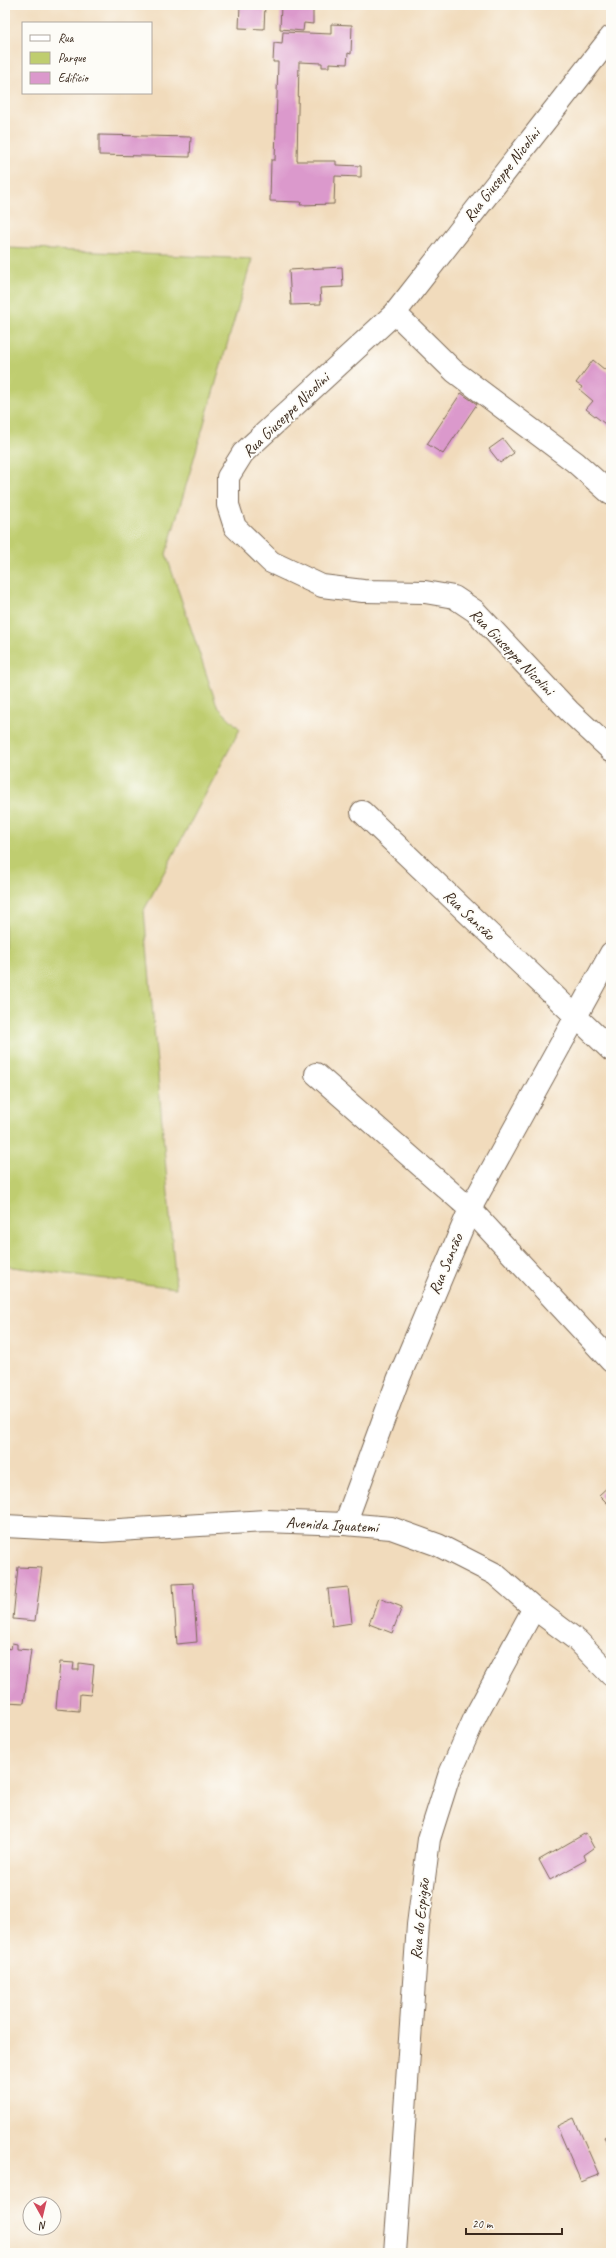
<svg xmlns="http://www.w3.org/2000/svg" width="616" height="2258" font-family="Caveat,sans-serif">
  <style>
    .green { fill: #bfcd6f; stroke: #7d7c46 }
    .building { fill: #db99cc }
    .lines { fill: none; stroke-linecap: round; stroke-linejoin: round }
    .minor-casing { stroke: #7b6855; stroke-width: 24 }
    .minor { stroke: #fff; stroke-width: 22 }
    .labels { text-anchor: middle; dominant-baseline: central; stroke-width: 3.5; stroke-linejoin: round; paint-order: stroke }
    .street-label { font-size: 16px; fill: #3b2a1e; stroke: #fdfcf7 }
  </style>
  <rect width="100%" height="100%" fill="#fdfcf7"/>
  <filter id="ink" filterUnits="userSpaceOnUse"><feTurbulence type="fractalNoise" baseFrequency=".025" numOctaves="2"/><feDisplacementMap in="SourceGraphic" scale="8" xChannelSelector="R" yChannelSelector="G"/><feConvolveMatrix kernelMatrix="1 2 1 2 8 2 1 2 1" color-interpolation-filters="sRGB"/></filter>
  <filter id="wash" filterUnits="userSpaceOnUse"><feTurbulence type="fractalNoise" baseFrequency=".012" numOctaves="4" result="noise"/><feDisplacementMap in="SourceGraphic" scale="16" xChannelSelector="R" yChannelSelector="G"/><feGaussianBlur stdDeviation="0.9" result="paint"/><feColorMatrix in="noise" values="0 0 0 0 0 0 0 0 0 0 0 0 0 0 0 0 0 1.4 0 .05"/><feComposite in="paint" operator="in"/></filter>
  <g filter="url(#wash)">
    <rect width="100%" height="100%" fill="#f1dbbc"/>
    <path class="green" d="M8,248L252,259L166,554L217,706L240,729L144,910L176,1288L5,1266V249Z"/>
    <g id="blocks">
      <path class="building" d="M240,5H265L264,29L239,28Z
        M281,5H313V24L304,23L303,31L280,29Z
        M331,24L352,25L351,54L348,53L347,64L329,63V67H322V63L299,62L297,161H336V165L361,166V177L335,176L334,204L300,205L301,202L270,201L271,160H275L278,62H273L274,43L282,44L283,32L331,34Z
        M99,135L191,137L190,157L99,155Z
        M342,267L343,287L320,288L321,304L291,305L289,270Z
        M593,360L611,375V425L609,427L586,409L593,401L580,390L582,387L576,383Z
        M461,393L477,404L443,454L427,444Z
        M503,439L514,453L500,463L489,449Z
        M611,1484V1507L599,1495Z
        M18,1567L42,1568L35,1621L13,1619Z
        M193,1583L197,1642L177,1644L173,1584Z
        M348,1587L352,1623L332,1626L328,1589Z
        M379,1598L402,1607L392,1633L369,1624Z
        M12,1643L17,1644V1649L31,1650L24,1703L7,1702L9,1690L5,1689V1648L11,1649Z
        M60,1662L74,1663L73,1670H79V1663L94,1665L91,1695L80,1694L79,1711L56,1709Z
        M586,1833L594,1848L584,1855L586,1860L550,1880L539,1860Z
        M574,2118L599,2175L581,2182L557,2126Z
        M610,2134L611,2142L608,2144L604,2137Z"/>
    </g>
  </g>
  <g filter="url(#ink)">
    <use href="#blocks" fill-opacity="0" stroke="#7b6855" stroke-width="1"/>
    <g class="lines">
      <defs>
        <path id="minor" d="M611,37L395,313L243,453L228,477V505L235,527L271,562L322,586L363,591L425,592L454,597L475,611L569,711L611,750
          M395,313L455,372L575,462L611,494
          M362,812L611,1050
          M316,1074L470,1209L611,1361
          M345,1524L398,1380L470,1209L611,953
          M5,1526L103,1531L265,1521L345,1524L391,1528L438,1545L495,1574L534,1608L578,1641L611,1675
          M395,2253L418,1925L429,1839L449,1776L476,1715L534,1608"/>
      </defs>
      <use href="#minor" class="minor-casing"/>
      <use href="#minor" class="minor"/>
    </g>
  </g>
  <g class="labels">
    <g class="street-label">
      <text transform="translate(502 175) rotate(-52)">Rua Giuseppe Nicolini</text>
      <text transform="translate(286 415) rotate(-44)">Rua Giuseppe Nicolini</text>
      <text transform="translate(512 652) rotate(46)">Rua Giuseppe Nicolini</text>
      <text transform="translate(469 915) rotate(44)">Rua Sansão</text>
      <text transform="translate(446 1264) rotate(-67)">Rua Sansão</text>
      <text transform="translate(332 1525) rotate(3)">Avenida Iguatemi</text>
      <text transform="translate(420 1919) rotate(-84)">Rua do Espigão</text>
    </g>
  </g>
  <rect width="616" height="2258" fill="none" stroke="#fdfcf7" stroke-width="20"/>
  <rect x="22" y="22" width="130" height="72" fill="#fdfcf7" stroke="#afa8a0"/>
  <rect x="30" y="35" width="20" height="6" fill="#ffffff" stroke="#afa8a0"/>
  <text x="58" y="42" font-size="12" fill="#3b2a1e">Rua</text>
  <rect x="30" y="52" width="20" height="12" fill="#bfcd6f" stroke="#afa8a0"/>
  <text x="58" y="62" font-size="12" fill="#3b2a1e">Parque</text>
  <rect x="30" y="72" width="20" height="12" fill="#db99cc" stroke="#afa8a0"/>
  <text x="58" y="82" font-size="12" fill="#3b2a1e">Edifício</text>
  <g transform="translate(42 2216) rotate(172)"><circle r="19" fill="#fdfcf7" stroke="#afa8a0"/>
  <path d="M0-3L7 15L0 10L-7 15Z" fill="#d1495b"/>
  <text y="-6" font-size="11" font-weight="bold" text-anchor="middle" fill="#3b2a1e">N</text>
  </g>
  <path d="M466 2228v6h96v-6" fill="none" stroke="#3b2a1e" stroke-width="2"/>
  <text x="472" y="2228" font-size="12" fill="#3b2a1e" stroke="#fdfcf7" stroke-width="3" paint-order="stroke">20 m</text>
</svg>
